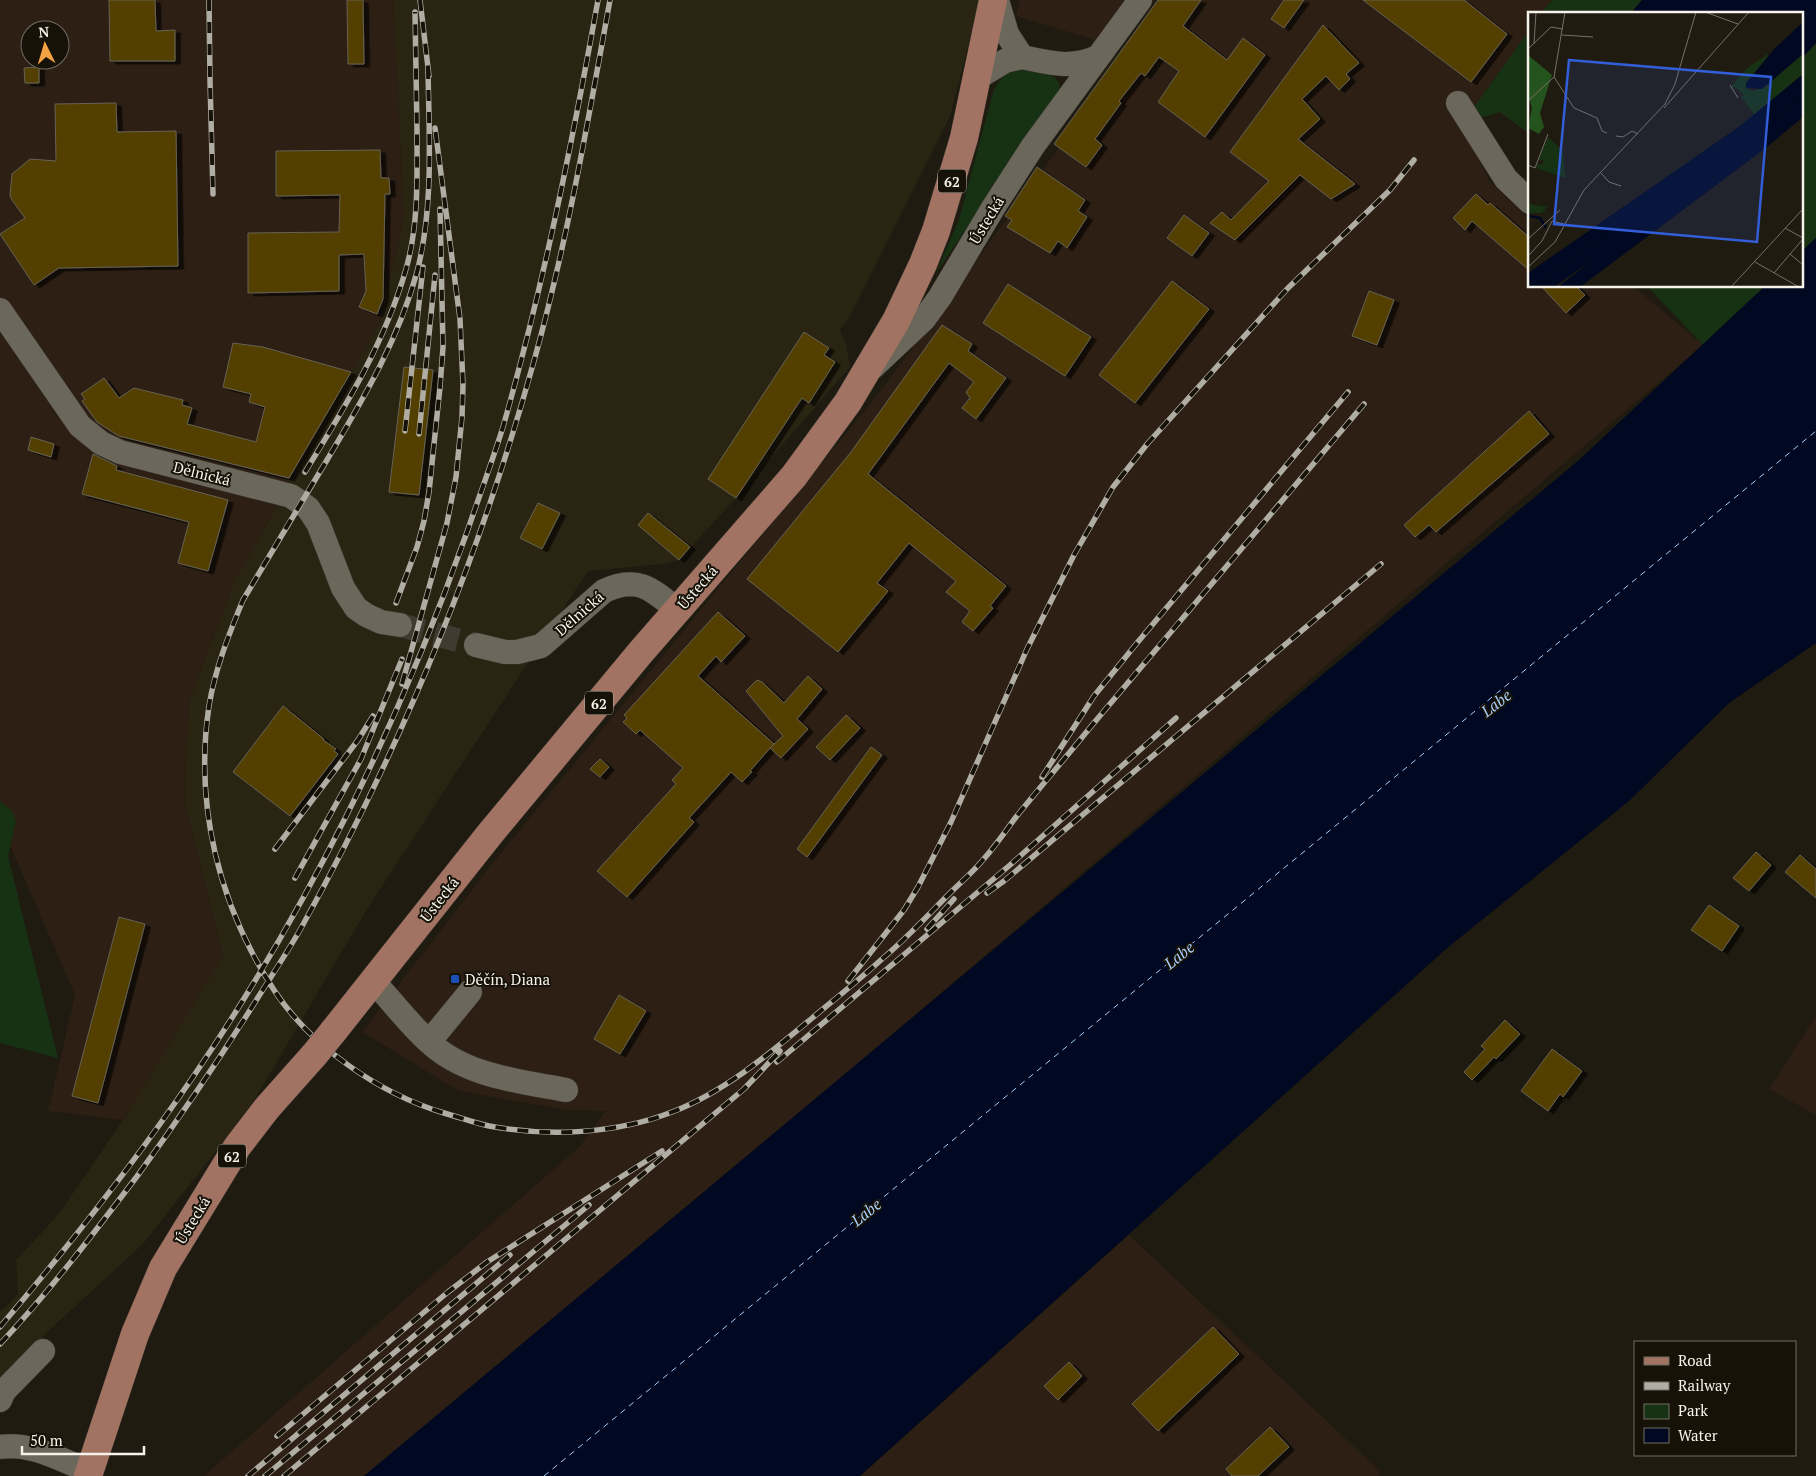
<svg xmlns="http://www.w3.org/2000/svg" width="1816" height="1476" font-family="'PT Serif',serif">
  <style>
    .built { fill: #2a2412 }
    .industrial { fill: #2d1f13; fill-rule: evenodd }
    .green { fill: #173213 }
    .water { fill: #000921 }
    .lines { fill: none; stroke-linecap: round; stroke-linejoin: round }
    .ferry { stroke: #a8cefc; stroke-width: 1; stroke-dasharray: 6 5; stroke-linecap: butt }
    .building { fill: #524000; stroke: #666255; filter: url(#shadow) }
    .minor-tunnel { stroke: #3f3b31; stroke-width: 24; stroke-dasharray: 24 12; stroke-linecap: butt }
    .minor-casing { stroke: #383530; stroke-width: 25 }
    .major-casing { stroke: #383530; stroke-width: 29 }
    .minor { stroke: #6b675a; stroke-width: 24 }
    .major { stroke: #a27363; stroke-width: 28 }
    .rail-casing { stroke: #b0ada4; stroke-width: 5.5 }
    .rail { stroke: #161207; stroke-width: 4; stroke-dasharray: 11; stroke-linecap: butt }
    .major-bridge-casing { stroke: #383530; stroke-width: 29; stroke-linecap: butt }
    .major-bridge { stroke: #a27363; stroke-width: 28 }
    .transit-dot { fill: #1a4fb4; stroke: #161207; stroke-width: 2 }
    .labels { text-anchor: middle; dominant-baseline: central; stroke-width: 4; stroke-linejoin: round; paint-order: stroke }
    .shield { fill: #161207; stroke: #b3b0a7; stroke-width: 1 }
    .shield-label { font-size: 14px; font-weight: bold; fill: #f6f3ec }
    .street-label { font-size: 15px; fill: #f6f3ec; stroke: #161207 }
    .poi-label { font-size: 15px; fill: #f6f3ec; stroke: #161207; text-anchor: start }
    .water-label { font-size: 16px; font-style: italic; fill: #a8cefc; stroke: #161207 }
    .inset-river { fill: none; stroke: #000921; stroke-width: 2.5 }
    .inset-road { fill: none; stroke: #757168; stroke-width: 1 }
    .view { fill: #335eda; fill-opacity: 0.15; stroke: #335eda; stroke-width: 2.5 }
    .inset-edge { fill: none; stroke: #f6f3ec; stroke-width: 2.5 }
  </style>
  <defs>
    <filter id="shadow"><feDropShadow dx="5.5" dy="3" stdDeviation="0" flood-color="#0009"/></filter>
  </defs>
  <rect width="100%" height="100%" fill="#1f1b10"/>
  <path class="built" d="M393,0H980L950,116L852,312L840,330L846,345L850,367L736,498L679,560L661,564L588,571L367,909L249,1109L143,1244L44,1335L0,1386V1311L4,1309L18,1294L16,1260L58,1215L123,1120L223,955L184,801L189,701L235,580L379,324L404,218Z"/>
  <path class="industrial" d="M0,0H393L404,218L379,324L235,580L189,701L184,801L223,955L123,1120L48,1111L75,995L0,822ZM30,30H60V60H30Z
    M1020,0H1124L1095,40L1016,16Z
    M1167,0H1552L1541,14H1530V29L1462,124L1489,181L1530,220V286H1633L1703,345L888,1038L364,1476H204L580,1146L606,1111L566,1110L459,1091L362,1032L496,859L883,388Z
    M1816,1016V1115L1769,1089Z
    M1129,1235L1381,1472L1377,1476H860Z"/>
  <path class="green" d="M1552,0H1642L1630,14H1541Z
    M1530,29V134L1500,112L1462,124Z
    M1816,43V238L1802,251V58Z
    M1018,68C1032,71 1064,71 1059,91L936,273L959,220L994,89L1004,75Z
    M1647,286H1765L1703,345Z
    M0,801L12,811L16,821L8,856L58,1058L0,1043Z"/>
  <path class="water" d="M1642,0H1816V43L1802,58V14H1630Z
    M1816,238V643L1729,703L1629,801L1446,949L860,1476H364L1579,460L1765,286H1802V251Z"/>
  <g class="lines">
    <path class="ferry" d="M544,1476L1816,431"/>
  </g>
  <path class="building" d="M109,0H155L156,31L175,30V61H110Z
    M347,0H363L364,64H348Z
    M1158,0H1201L1183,26L1227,60L1243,38L1265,55L1205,137L1158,102L1179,71L1159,57L1145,76L1141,73L1119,101L1121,103L1095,139L1102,145L1086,167L1054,144Z
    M1284,0H1304L1284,28L1271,19Z
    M1363,0H1464L1507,34L1471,82Z
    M1323,25L1359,63L1346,74L1350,79L1339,90L1326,76L1302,99L1320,119L1298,139L1355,184L1331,199L1300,175L1235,240L1210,223L1222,212L1231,220L1269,181L1230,152Z
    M39,67V83H25L24,68Z
    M116,103L117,132L176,131L178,266L59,268L34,285L0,234L25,218L12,200L10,195L12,174L30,159L56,161L55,104Z
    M380,150L381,178H389L390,194H385L383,299L377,314L359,307L366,291L364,254L339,255V291L248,293V233L339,232L340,195L276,196V151Z
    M1037,167L1085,200L1078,211L1087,217L1067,248L1058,241L1050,253L1007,227L1012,220L1005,216Z
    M1476,194L1488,205L1490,203L1530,238V271L1472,221L1465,230L1453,218Z
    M1184,215L1209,233L1192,256L1167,238Z
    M1172,281L1209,309L1135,403L1099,375Z
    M1008,284L1091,337L1065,376L983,323Z
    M1541,286H1576L1585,295L1566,313Z
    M1369,291L1394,300L1377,345L1352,336Z
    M942,325L972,344L968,351L1006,378L976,419L962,408L970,398L966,392L974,382L949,363L868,474L1006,586L990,606L993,608L973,631L962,622L970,611L946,592L956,581L909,543L877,583L888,591L838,652L747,579L851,452Z
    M804,332L829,348L824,355L835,362L809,403L802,398L736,498L708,479Z
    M233,343L263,347L351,372L289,478L119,436L97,422L82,401L85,399L81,394L104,378L119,398L134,388L183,400L182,405L192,408L187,424L256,442L265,407L249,402L251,394L223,387Z
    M404,367L433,370L419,495L389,492Z
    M1529,411L1549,434L1436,532L1429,525L1415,537L1404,525Z
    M31,437L54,444L51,457L28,450Z
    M93,454L117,466L116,470L228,500L208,571L178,563L189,522L82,494Z
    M538,503L560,513L542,549L520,538Z
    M648,513L690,547L679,560L638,525Z
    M718,612L745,636L721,662L716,656L698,676L774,744L770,748L783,736L746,691L757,680L762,682L784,703L808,676L822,689L797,719L808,729L781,758L770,748L750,771L752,772L742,782L731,772L689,818L694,822L627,897L597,871L676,784L672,780L683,768L640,730L636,734L623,722L627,718L624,715Z
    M283,706L324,739L323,740L336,749L334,751L338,754L290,816L233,772Z
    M846,715L860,728L830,760L816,747Z
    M871,747L882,755L807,857L797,849Z
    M600,759L609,767L600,777L590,769Z
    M1756,852L1771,865L1749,891L1733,878Z
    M1800,855L1816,869V898L1785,872Z
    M1709,905L1739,926L1722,951L1691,930Z
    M119,917L145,924L98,1103L72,1096Z
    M619,995L646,1011L620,1054L594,1039Z
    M1505,1020L1520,1034L1496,1059L1494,1057L1472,1080L1464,1072L1485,1049L1481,1046Z
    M1552,1049L1582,1071L1563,1097L1560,1094L1548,1111L1521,1091Z
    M1213,1327L1239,1354L1158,1431L1132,1404Z
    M1069,1362L1082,1376L1058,1400L1044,1386Z
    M1270,1427L1289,1447L1258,1476H1232L1226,1469Z"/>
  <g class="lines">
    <path class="minor-tunnel" d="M400,625L476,645"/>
    <defs>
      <path id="minor" d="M997,0L1007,34L1022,57C1051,63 1070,69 1098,57
        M977,78L1005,61L1022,57
        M1458,103L1506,179L1530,202
        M0,310L80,426L101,443L120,452L291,496L308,508L318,523L343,588L356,608L366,615L381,622L400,625
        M873,367L924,319L940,297L993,208L1033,146L1140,0
        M476,645L505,652H517L541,646L604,591C637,575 652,589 677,610
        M374,982C392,1001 408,1023 428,1041C464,1076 519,1081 566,1090
        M429,1042L470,992
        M0,1400L4,1391L43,1351
        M0,1447C31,1442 61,1460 89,1471"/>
      <path id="major" d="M332,1033L489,835L640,653L794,476L848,402L896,321L923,264L936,231L964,138L993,0
        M88,1476L135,1334L163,1268L237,1147L267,1108L315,1054"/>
    </defs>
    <use href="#minor" class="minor-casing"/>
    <use href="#major" class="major-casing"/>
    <use href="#minor" class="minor"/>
    <use href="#major" class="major"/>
    <defs>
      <path id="rail" d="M209,0L210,81L213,194
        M420,0L429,76
        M428,68C429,136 434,206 417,272C398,341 363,399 327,460C299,506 271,553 243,600C229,634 215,669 209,706C194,805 219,906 274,990C310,1046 380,1094 444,1113C459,1117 474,1123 489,1126C548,1137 616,1134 672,1112C724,1092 769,1054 811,1019C835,999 859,980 882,959C906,939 927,916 949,894C960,883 972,873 982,861C994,848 1005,832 1016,817C1041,786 1068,755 1093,724C1183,617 1274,511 1364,404
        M405,431L423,267
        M419,434L435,275
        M305,472C345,407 385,343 406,269C419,224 417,176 417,130C416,91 416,51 415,12
        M396,603L417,547L424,521L429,492L440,387L443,347L440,209
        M402,684L447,523L456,477L462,417L463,385L460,319L435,128
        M1042,777L1094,696L1137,643L1348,392
        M275,849L358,740L373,716
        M295,878L361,759L402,659
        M987,893L1004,881L1381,564
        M927,929L954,899
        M848,981L904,910L918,887L951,822L1027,649L1074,555L1113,487L1148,443L1288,288L1390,190L1414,160
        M777,1062L1010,865L1176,718
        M0,1327C69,1246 135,1162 195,1074C308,908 400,722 467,532C479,497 492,462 503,427C543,287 572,144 598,0
        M0,1344C50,1291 94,1233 138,1175C178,1120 216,1064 252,1007C268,981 285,956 300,930C400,750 479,559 534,361C567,243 588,121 610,0
        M277,1436L448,1292L487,1262L662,1151
        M248,1476L510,1255
        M265,1476L589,1205
        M284,1476L744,1089L780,1051"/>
    </defs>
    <use href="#rail" class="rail-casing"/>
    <use href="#rail" class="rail"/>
    <defs>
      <path id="major-bridge" d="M315,1054L332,1033"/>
    </defs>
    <use href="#major-bridge" class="major-bridge-casing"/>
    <use href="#major-bridge" class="major-bridge"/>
  </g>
  <rect class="transit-dot" x="450" y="974" width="10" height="10" rx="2.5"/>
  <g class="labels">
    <g class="shield">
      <rect x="938" y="169.5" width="28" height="23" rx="4"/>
      <rect x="585" y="691.5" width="28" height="23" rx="4"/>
      <rect x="218" y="1144.5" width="28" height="23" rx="4"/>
    </g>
    <g class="shield-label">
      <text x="952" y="181">62</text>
      <text x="599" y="703">62</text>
      <text x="232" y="1156">62</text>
    </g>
    <g class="street-label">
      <text transform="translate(986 220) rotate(-59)">Ústecká</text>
      <text transform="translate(202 473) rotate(14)">Dělnická</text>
      <text transform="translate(697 587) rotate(-49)">Ústecká</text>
      <text transform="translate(579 613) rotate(-41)">Dělnická</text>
      <text transform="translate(439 899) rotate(-52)">Ústecká</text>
      <text transform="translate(192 1220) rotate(-59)">Ústecká</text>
    </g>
    <g class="poi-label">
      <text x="465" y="979">Děčín, Diana</text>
    </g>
    <g class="water-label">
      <text transform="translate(1496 703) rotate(-38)">Labe</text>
      <text transform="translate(1179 955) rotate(-39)">Labe</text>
      <text transform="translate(866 1212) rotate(-39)">Labe</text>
    </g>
  </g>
  <g transform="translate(1528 12)">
    <rect width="275" height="275" fill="#1f1b10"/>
    <path d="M240,42L241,45L218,71V76L226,79L239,73L275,42V62L227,103L213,85L216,83L207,75L202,76L219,56ZM20,125L35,139L37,166L8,156L10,152H15V148H11ZM0,190L2,192L19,195L14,201H0Z" fill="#173213"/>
    <path d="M0,43L24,63L12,101L16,115L11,122L0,116L4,96L0,83Z" fill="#25531d"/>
    <path d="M275,10V42L234,77L218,76V71L247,36ZM275,62V105L239,135L52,275H30L63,249L26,275H0V261L212,114Z" fill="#000921"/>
    <path class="inset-river" d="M0,204L12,206L18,216M3,275L244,110L275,82"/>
    <path class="inset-road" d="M37,0L26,65L46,96L69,106L74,119L79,121M177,0L210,12M34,23L65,25M6,32L8,0M0,37L23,15L35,17M202,73L210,86M0,89L26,65M136,96L221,0M88,124L95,125L104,119L110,122M0,153L7,156L20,122M73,161L81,170L93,174M257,216L275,226M0,227L32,198M262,242L275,253M0,244L14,229L24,209L36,212M227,250L271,275M0,255L27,230L56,178L137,92L147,72L168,0M246,261L275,227M203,275L275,197"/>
    <path class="view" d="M41,48L243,65L229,230L26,212Z"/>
    <rect width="275" height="275" class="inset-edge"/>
  </g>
  <rect x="1634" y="1341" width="162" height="115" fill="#161207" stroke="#706c63"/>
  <rect x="1644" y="1357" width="25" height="8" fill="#a27363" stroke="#706c63"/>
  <text x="1678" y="1366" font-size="15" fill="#f6f3ec">Road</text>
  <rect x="1644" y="1382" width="25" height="8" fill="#b0ada4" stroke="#706c63"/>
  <text x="1678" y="1391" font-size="15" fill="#f6f3ec">Railway</text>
  <rect x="1644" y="1404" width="25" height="15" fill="#173213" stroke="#706c63"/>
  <text x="1678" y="1416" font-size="15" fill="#f6f3ec">Park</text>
  <rect x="1644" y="1428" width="25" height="15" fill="#000921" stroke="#706c63"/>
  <text x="1678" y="1441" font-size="15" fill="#f6f3ec">Water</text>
  <g transform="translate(45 45) rotate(355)"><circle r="24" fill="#161207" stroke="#706c63"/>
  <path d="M0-4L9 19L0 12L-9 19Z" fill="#f4a344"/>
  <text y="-8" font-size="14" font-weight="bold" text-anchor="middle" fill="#f6f3ec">N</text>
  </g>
  <path d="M22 1446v8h122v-8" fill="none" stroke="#f6f3ec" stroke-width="2.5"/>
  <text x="30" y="1446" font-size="15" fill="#f6f3ec" stroke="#161207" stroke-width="4" paint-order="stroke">50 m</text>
</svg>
